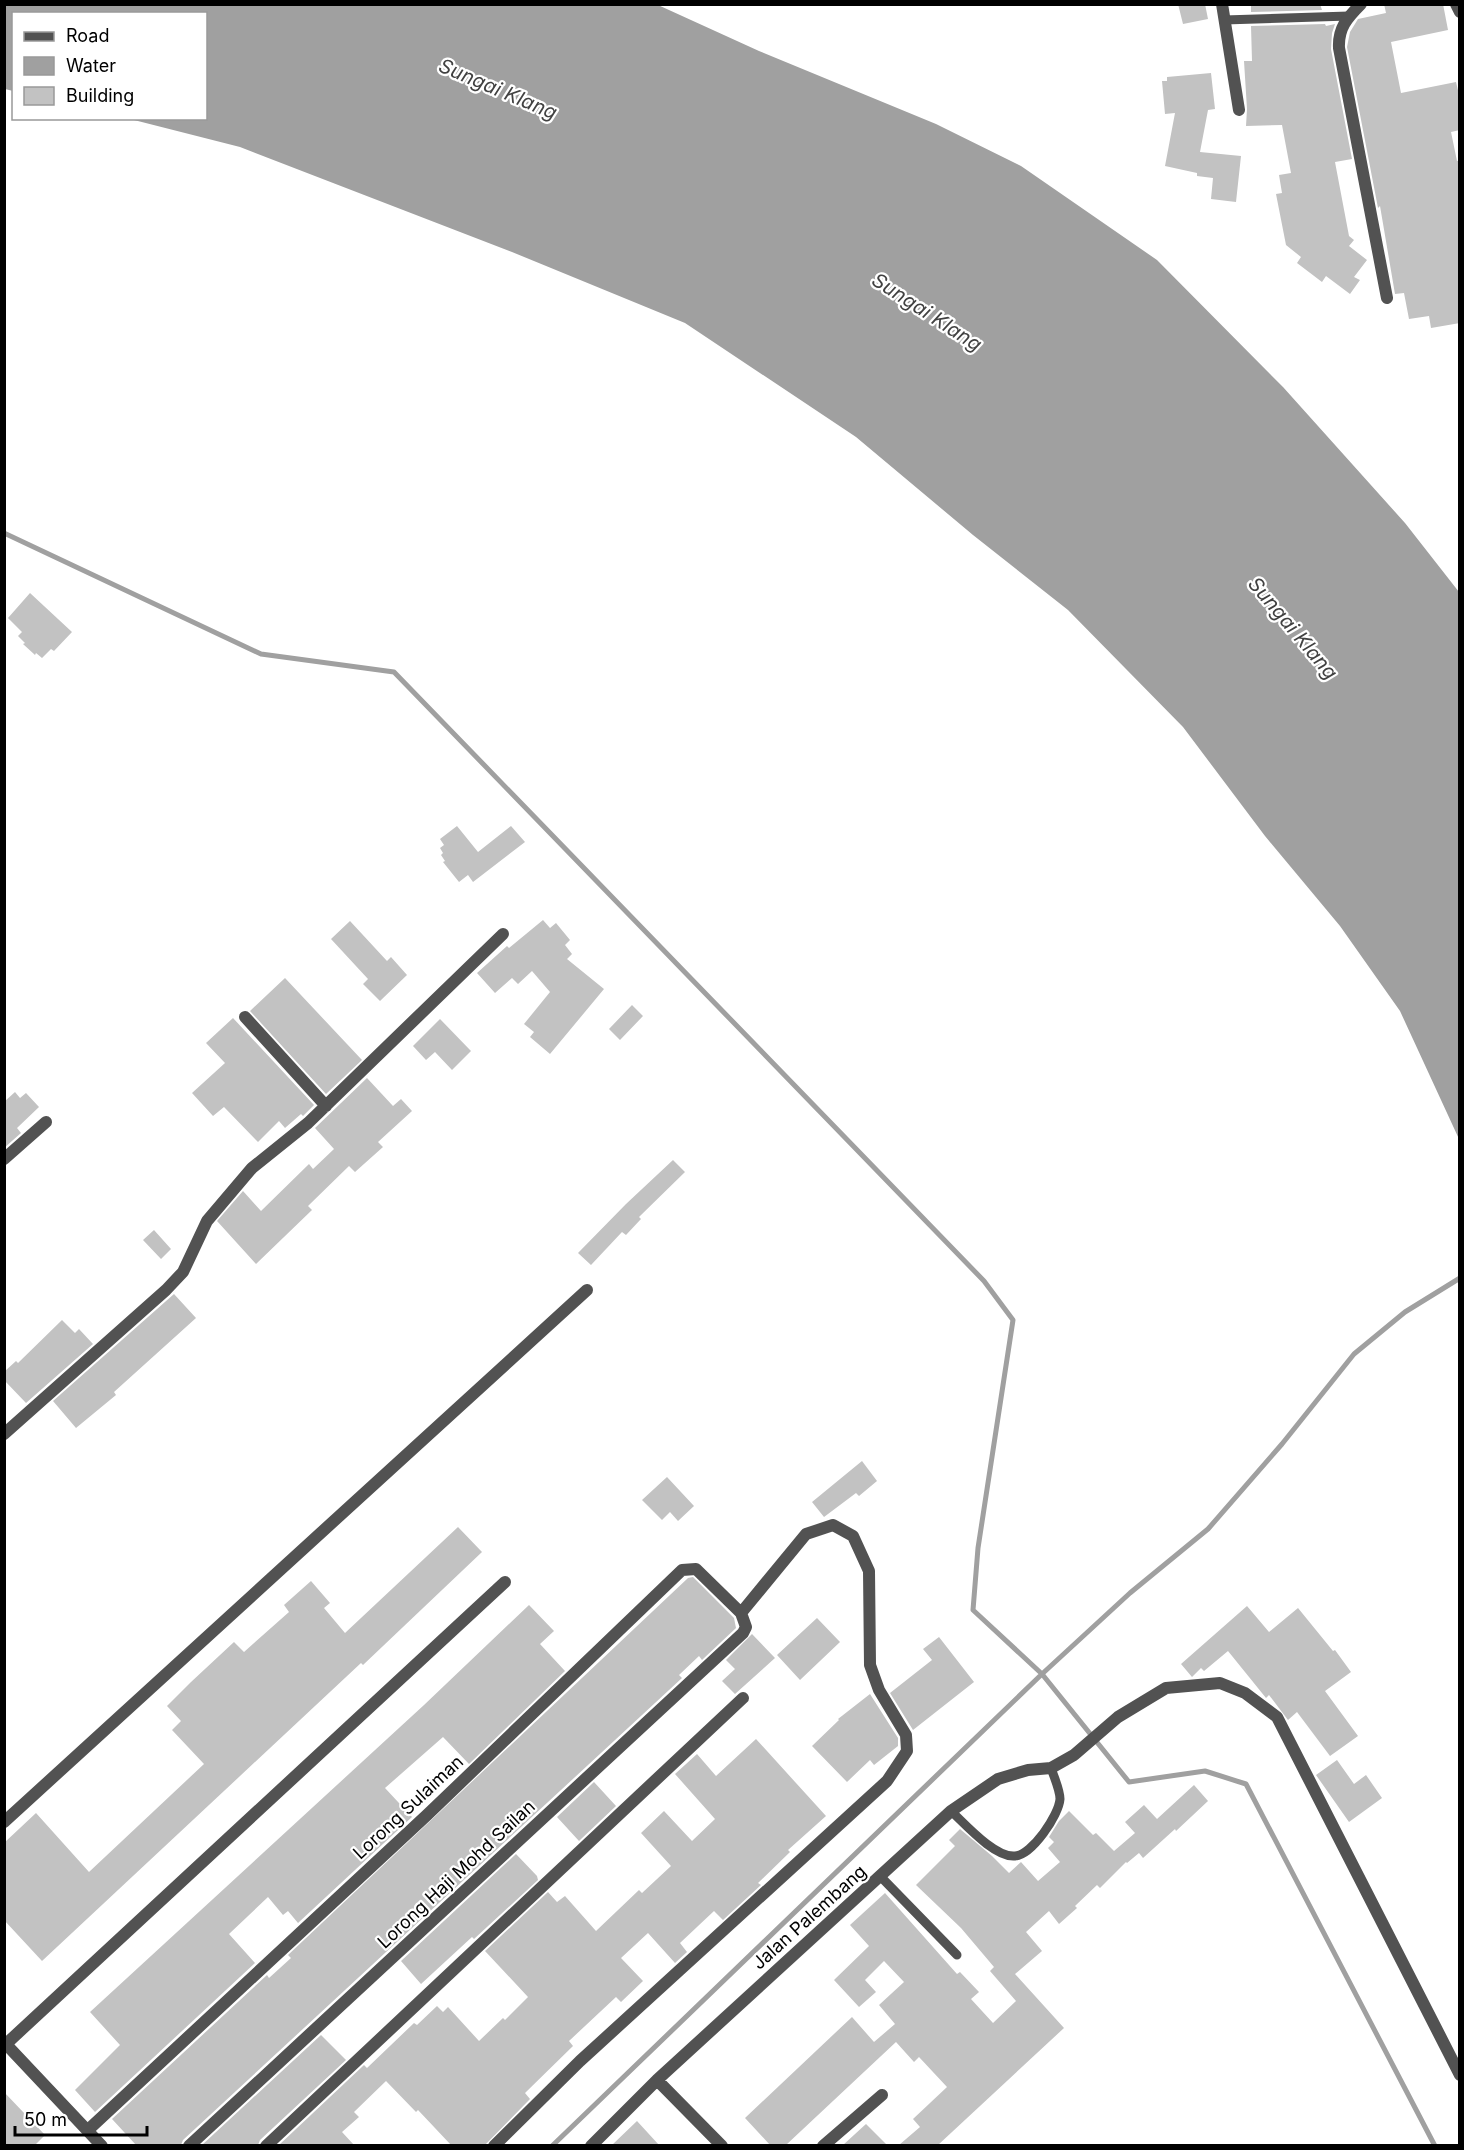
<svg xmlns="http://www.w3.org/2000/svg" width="1464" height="2150" font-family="Inter,sans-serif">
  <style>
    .water { fill: #a0a0a0 }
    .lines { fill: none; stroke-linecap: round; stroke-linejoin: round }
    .stream { stroke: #a0a0a0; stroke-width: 5 }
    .building { fill: #c2c2c2 }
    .service { stroke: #525252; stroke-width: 9 }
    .minor { stroke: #525252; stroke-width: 12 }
    .tertiary { stroke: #525252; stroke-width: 12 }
    .labels { text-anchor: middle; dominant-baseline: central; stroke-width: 4.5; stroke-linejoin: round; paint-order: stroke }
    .street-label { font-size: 18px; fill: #000; stroke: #fff }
    .water-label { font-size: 20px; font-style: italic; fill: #414141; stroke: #fff }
  </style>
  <rect width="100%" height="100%" fill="#fff"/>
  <path class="water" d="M5,4L658,5L759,51L936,124L1021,166L1157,260L1283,387L1405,523L1459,592V1139L1400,1011L1340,926L1265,836L1183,727L1068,610L973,535L856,437L685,323L512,252L240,147L130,119L206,118V14H14L13,91L5,89Z"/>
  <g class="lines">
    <path class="stream" d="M4,533L261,654L394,672L984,1281L1013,1320L978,1548L973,1610L1042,1674L1129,1782L1205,1771L1246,1784L1435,2146
      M552,2146L1042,1674L1130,1593L1208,1529L1282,1444L1354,1354L1405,1312L1460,1278"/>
  </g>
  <path class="building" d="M1178,4H1205L1208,19L1183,24Z
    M1251,4H1320L1322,10L1251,12Z
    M1384,4H1443L1448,30L1391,42L1401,93L1456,82L1460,99V130L1451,132L1457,161L1460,160V323L1431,328L1429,316L1409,319L1404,293L1395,294L1380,206L1378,208L1347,47L1350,32L1358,19L1386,13Z
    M1325,24L1326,26L1335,24L1332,33L1331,49L1352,159L1335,162L1349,236L1354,240L1349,246L1367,260L1354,277L1360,280L1350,294L1326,276L1322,282L1297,263L1301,257L1286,245L1276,194L1282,193L1279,175L1291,173L1282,125L1246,126L1247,109L1244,61H1252L1251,26Z
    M1211,73L1215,109L1208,110L1200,152L1241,156L1236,202L1211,199L1213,178L1197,176V173L1165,166L1175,113L1165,114L1162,81H1167V77Z
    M30,593L72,632L54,651L51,649L42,658L36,653L35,655L23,644L25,643L18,636L22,632L8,618Z
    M457,826L478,852L511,826L525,842L473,882L468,875L459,882L443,862L445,861L441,855L443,853L440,848L444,845L440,839Z
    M543,920L550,928L556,923L570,940L565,945L572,954L567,959L604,989L550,1054L530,1037L534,1032L524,1024L550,992L532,971L518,984L512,978L495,993L477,973L507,946L509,948Z
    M350,921L387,961L391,957L407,975L380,1001L363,984L368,979L331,939Z
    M285,978L362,1060L326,1094L250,1011Z
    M632,1005L643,1016L620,1040L609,1029Z
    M233,1018L314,1105L303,1116L301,1114L285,1128L279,1121L258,1142L224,1107L213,1116L192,1093L225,1063L206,1043Z
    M440,1019L471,1051L452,1070L435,1052L426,1060L413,1046Z
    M367,1078L393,1106L401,1099L412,1111L378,1142L383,1147L355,1172L349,1166L308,1206L312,1210L256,1264L217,1221L243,1191L261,1211L309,1164L313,1169L334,1149L315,1128Z
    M15,1092L20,1098L26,1093L39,1107L17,1128L21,1133L4,1148V1102Z
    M673,1160L685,1172L639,1217L641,1219L626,1235L622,1232L591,1265L578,1253L626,1204Z
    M154,1230L171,1249L161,1259L143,1240Z
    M174,1294L196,1318L114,1392L116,1395L76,1428L53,1401Z
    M62,1320L75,1333L79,1329L93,1344L26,1403L4,1380V1372L16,1361L18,1363Z
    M862,1461L877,1481L859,1496L856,1493L824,1517L812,1502Z
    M667,1477L694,1506L678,1521L670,1512L662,1520L642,1500Z
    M458,1527L482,1552L363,1665L361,1663L42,1961L4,1920V1843L36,1813L89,1872L204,1764L172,1730L181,1721L167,1706L191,1682L234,1642L244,1652L289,1612L284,1605L311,1581L330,1603L324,1608L345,1633Z
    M693,1577L734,1618L736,1628L702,1660L699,1656L679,1675L682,1678L183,2140L181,2145H136L112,2119L267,1975L269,1978L291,1958L288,1955L688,1578Z
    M529,1605L554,1631L540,1644L565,1671L469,1764L443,1737L385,1788L412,1817L298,1923L288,1911L283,1915L268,1897L229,1934L255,1963L95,2112L75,2090L120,2045L90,2012L424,1705Z
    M1247,1606L1269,1632L1298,1608L1333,1651L1335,1650L1351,1672L1325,1691L1358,1736L1330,1756L1297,1712L1288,1720L1269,1695L1266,1698L1228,1651L1204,1671L1201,1668L1192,1677L1181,1664Z
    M817,1618L840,1642L800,1680L777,1655Z
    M752,1634L775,1658L735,1694L722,1681L735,1669L726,1660Z
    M939,1637L974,1682L913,1730L890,1693L932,1660L923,1649Z
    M870,1694L898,1738V1746L874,1765L870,1760L847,1782L812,1746L839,1720L838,1719Z
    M756,1739L826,1816L788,1850L790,1852L758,1883L761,1885L723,1920L714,1911L680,1943L687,1952L675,1963L648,1933L621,1958L643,1981L621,2002L616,1997L569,2041L573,2046L525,2093L530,2099L485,2145H451L418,2110L416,2112L386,2081L354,2112L359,2117L342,2132L354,2145H279L364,2065L367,2068L414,2023L417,2025L437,2006L443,2012L448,2007L479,2041L503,2018L505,2020L528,1997L485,1951L548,1892L557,1902L565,1896L596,1931L639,1890L642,1893L671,1866L641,1833L664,1811L692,1841L715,1819L675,1774L697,1754L716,1776Z
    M1337,1760L1354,1784L1366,1775L1382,1798L1349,1822L1316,1775Z
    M594,1782L616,1806L579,1841L557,1817Z
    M1194,1785L1208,1801L1176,1831L1175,1829L1143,1858L1139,1853L1127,1863L1126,1862L1100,1888L1097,1885L1075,1906L1077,1908L1059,1924L1049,1911L1026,1932L1042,1951L1015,1974L1064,2028L938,2145H899L920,2127L913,2119L947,2087L919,2057L914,2062L896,2042L786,2145H770L745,2118L852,2017L874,2042L895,2024L879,2005L904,1982L884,1961L865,1980L876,1992L859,2007L834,1980L869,1946L850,1925L885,1893L957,1974L960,1972L979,1992L971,1999L993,2023L1016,2001L990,1971L994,1967L961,1928L916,1885L955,1846L949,1840L960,1829L992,1856L1009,1873L1021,1862L1038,1881L1060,1862L1048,1848L1054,1842L1049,1837L1059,1821L1069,1811L1093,1835L1096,1833L1114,1851L1135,1833L1125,1822L1144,1805L1157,1819Z
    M516,1854L537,1876L538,1880L474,1939L472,1937L421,1984L401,1961Z
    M321,2035L346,2060L260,2140L258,2145H202Z
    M4,2092L45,2135L35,2145H4Z
    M637,2121L659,2145H612Z
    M866,2124L887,2145H843Z"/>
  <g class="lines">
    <path class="service" d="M1224,20L1349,16
      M951,1811C965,1824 995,1858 1015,1856C1032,1855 1059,1815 1060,1799C1060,1790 1054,1777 1051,1768
      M880,1876L957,1955"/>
    <path class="minor" d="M1222,4L1239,110
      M1361,4C1347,18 1338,28 1339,48L1387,298
      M1456,4L1460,12
      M245,1017L326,1106
      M4,1159L46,1122
      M4,1434L166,1290L183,1272L207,1221L252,1168L308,1123L503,934
      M4,1822L587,1290
      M6,2044L505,1582
      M657,2080L722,2146
      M88,2130L427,1815L682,1570L696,1569L741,1613L746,1627L743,1633L189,2146
      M266,2146L743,1698
      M494,2146L580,2061L887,1781L907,1751L906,1735L879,1690L870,1665L869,1571L853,1536L833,1525L806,1534L741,1613
      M591,2146L657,2080L951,1811L998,1779L1028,1770L1051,1768L1074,1755L1118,1717L1166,1688L1220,1683L1245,1693L1277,1717L1460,2075
      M823,2146L882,2095"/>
    <path class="tertiary" d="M4,2042L102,2146"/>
  </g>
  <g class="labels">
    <g class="street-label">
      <text transform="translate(408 1807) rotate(-43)">Lorong Sulaiman</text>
      <text transform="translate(456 1874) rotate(-43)">Lorong Haji Mohd Sailan</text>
      <text transform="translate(809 1917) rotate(-42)">Jalan Palembang</text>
    </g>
    <g class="water-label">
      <text transform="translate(498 89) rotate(23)">Sungai Klang</text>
      <text transform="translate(927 312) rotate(33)">Sungai Klang</text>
      <text transform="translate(1293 628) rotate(50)">Sungai Klang</text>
    </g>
  </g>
  <rect width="1464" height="2150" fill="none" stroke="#000000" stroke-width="12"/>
  <rect x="12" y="12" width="195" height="108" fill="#ffffff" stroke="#999999" stroke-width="1.5"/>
  <rect x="24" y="32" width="30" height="9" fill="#525252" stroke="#999999" stroke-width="1.5"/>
  <text x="66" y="42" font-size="18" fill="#000000">Road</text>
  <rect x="24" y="57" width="30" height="18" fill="#a0a0a0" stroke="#999999" stroke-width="1.5"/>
  <text x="66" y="72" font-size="18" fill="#000000">Water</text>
  <rect x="24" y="87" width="30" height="18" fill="#c2c2c2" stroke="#999999" stroke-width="1.5"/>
  <text x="66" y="102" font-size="18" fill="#000000">Building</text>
  <path d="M15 2126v9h132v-9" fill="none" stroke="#000000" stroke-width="3"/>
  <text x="24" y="2126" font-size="18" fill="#000000" stroke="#ffffff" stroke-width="4.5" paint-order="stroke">50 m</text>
</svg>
